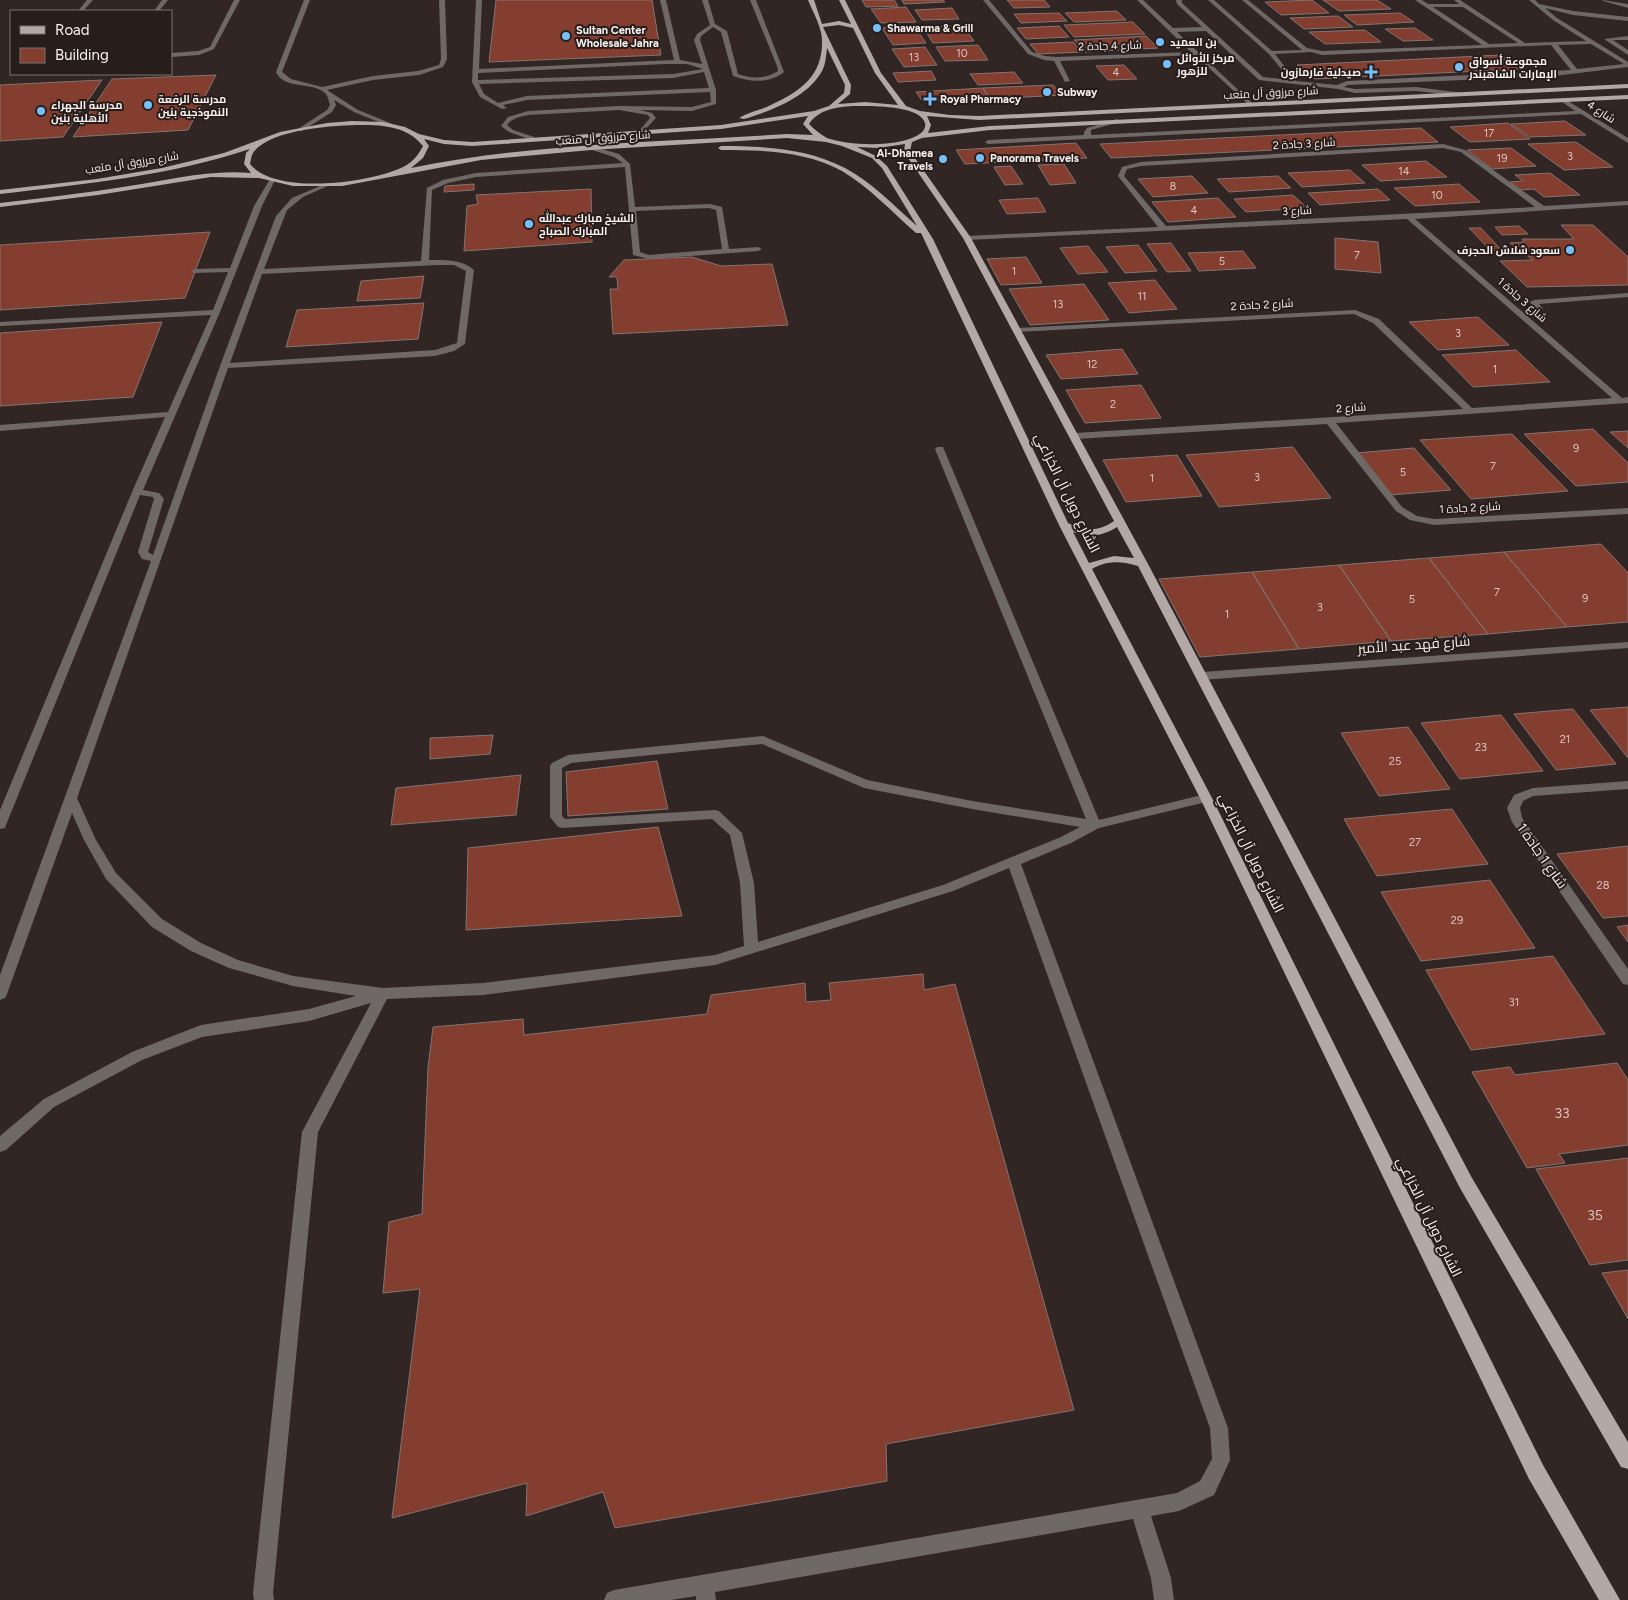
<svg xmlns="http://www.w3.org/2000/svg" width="1628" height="1600" font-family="Figtree,Cairo,sans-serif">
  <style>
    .building { fill: #843e2f; stroke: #817572 }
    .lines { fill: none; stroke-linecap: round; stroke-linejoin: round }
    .minor { fill: #6e6967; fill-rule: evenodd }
    .major { fill: #b3a8a5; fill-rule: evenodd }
    .poi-dot { fill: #78bff7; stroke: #271d1b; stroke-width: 2 }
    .labels { text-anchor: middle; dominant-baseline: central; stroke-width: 4; stroke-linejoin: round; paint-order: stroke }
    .far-poi-label { font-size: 11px; font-weight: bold; fill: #f8f1ef; stroke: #271d1b; text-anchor: start }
    .far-street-label { font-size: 11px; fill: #f8f1ef; stroke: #271d1b }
    .number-label { font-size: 11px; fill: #dbc4bf }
    .street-label { font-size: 14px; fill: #f8f1ef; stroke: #271d1b }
    .near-number-label { font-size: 14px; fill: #dbc4bf }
  </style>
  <rect width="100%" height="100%" fill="#312624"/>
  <path class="building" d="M496,0H652L661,55L489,62Z
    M862,0H894L898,6L866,7Z
    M902,0H943L945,2L904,4Z
    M1007,0H1044L1050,7L1014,8Z
    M1312,0L1329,13L1281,15L1265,2Z
    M1323,0H1377L1391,9L1339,11Z
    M906,7L916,22L881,23L871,9Z
    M952,8L959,19L922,20L915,10Z
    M1117,11L1126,20L1074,22L1065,13Z
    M1059,13L1067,21L1021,23L1014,14Z
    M1400,13L1414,22L1357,25L1344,15Z
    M1338,16L1353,27L1304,29L1290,18Z
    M1133,22L1145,34L1074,37L1064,25Z
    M914,26L926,43L893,45L882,28Z
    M963,26L974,41L933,43L923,27Z
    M1059,26L1069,37L1026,39L1017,28Z
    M1415,28L1433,40L1403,41L1385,29Z
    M1365,30L1381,42L1325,44L1309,32Z
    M1146,36L1158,48L1085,52L1074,40Z
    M1073,42L1082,52L1038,54L1030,44Z
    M978,45L988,60L945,61L936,47Z
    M925,47L937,65L904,67L892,49Z
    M1501,55L1522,69L1315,79L1297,65Z
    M1124,65L1137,79L1108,80L1096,66Z
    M931,71L936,80L898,82L893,73Z
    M1014,72L1023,83L978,85L970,74Z
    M216,75L188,130L73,137L112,79Z
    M102,80L63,137L0,141V85Z
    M1053,85L1062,95L990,99L983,88Z
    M983,88L990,99L923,102L916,92Z
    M1565,121L1586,135L1530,137L1511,124Z
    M1508,123L1530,139L1470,142L1450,127Z
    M1421,128L1438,142L1111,158L1100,144Z
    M1576,142L1613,167L1564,170L1528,144Z
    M1076,143L1087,158L965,164L956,150Z
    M1511,148L1536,166L1492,169L1467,150Z
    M1426,161L1447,177L1380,181L1362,165Z
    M1064,164L1076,183L1050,185L1038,165Z
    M1011,166L1023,184L1005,185L994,167Z
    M1350,170L1365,183L1302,187L1288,173Z
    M1550,173L1580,195L1544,197L1534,189L1520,190L1510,182L1523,181L1515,175Z
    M1192,176L1208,193L1153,197L1138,179Z
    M1278,176L1291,188L1229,192L1217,179Z
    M474,184V190L444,192L445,186Z
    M1459,184L1480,202L1415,206L1394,188Z
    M591,189L592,242L464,251L467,206L478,204L476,195Z
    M1378,189L1390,200L1320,205L1308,193Z
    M1293,195L1307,208L1246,212L1234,199Z
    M1038,198L1046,212L1007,214L999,200Z
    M1218,198L1236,217L1168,222L1152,202Z
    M1561,225H1593L1628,257V285L1527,287L1500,261L1533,260L1510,243L1524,242L1522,239H1574Z
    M1519,226L1528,234L1502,235L1495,227Z
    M1469,228H1481L1504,253H1493Z
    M210,232L185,298L0,310V245Z
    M1335,238L1378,242L1381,273L1335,269Z
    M1171,243L1191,271L1167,272L1147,244Z
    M1138,245L1157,271L1125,273L1106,247Z
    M1088,246L1108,272L1078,274L1060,248Z
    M1243,251L1256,268L1199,271L1188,253Z
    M692,257L721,266L772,264L788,325L613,334L610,289H618L617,277H609L624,260Z
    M1026,257L1042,283L1001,285L987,259Z
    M424,276L420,298L357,301L361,281Z
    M1155,280L1177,309L1129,313L1108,283Z
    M1084,284L1109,320L1030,325L1009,289Z
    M424,303L418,339L286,347L297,310Z
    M1478,317L1509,345L1438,350L1409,322Z
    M162,322L133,397L0,406V333Z
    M1122,349L1138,374L1061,379L1046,355Z
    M1516,350L1550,382L1473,387L1442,355Z
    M1141,385L1161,418L1085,423L1066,390Z
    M1593,429L1628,463V482L1576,486L1524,434Z
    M1628,431V448L1610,432Z
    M1512,434L1568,491L1471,499L1420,440Z
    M1293,447L1331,498L1219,507L1186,455Z
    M1414,448L1451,490L1390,495L1356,453Z
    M1177,455L1202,496L1126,502L1103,460Z
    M1601,544L1628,573V622L1567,627L1504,552Z
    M1504,552L1567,627L1488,634L1429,558Z
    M1429,558L1488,634L1391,641L1339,565Z
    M1339,565L1391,641L1299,649L1252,572Z
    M1252,572L1299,649L1200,657L1159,579Z
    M1628,707V758L1590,710Z
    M1573,709L1616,764L1556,770L1514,714Z
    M1501,715L1543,771L1460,779L1421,723Z
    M1408,727L1450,789L1379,796L1341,733Z
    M493,735L490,754L430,759V738Z
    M657,761L668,809L568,816L566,772Z
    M521,775L516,815L391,825L396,788Z
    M1452,809L1488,864L1377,876L1344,819Z
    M658,827L682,916L466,930L468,848Z
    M1628,846V916L1603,918L1557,854Z
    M1490,880L1535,948L1421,961L1381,892Z
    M1628,925V942L1617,927Z
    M1553,956L1605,1034L1471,1050L1426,970Z
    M923,974L924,990L955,984L1074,1410L886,1444L887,1481L615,1528L603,1492L526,1516L527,1483L392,1518L420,1289L383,1293L389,1222L422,1214L428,1068L433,1027L523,1019L524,1035L707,1014L711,995L805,983L806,1002L831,1000L829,983Z
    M1617,1063L1628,1080V1145L1559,1154L1565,1163L1527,1168L1472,1072L1510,1067L1515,1075Z
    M1628,1158V1260L1590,1265L1536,1169Z
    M1628,1270V1319L1602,1273Z"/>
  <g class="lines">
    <path class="minor" d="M87,0H93L83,11H78Z
      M162,0H168L159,11H154Z
      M234,0H240L214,49L199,55L171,57V53L198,51L210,47Z
      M304,0H310L282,72L291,79L322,87L373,76L418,71L439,65L441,59L439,0H445L447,59L443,67L419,75L373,80L327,90L358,110L395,125V127H391L354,112L334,100L336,105L332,112L302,131H298V129L327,110L330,105C329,102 328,97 326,94C314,81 283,90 276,72Z
      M476,0H482L479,69L674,60L660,0H666L680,60L702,64L694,40L697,34L710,25L702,0H708L715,24L727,31L738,74C752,79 765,79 778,71L777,66L750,0H756L784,72C769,84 750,82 733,76L721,32L713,27L701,36L700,40L716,90V104L692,111L640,110L652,113L656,118L642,133L639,131L650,118L648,115L619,110L528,115C520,117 512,118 507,125L513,130L534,137L535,138L532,140L509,132L501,126L508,117L528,111L619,106L692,107L711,102L710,92L527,100L503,105L507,108L502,109L480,97L472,82ZM665,64H687L703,69L673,74L478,80V73ZM704,72L709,88L527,96L498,103L484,94L479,84L673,78Z
      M983,0H989L1032,52L1045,56L1056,57L1191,52L1137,0H1143L1173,28L1202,27L1177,4L1176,0H1182V3L1263,77L1290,80L1269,54L1208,0H1214L1272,51L1302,50L1242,0H1248L1307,48L1322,51L1482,45L1415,0H1422L1428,4H1459L1454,0H1460L1525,43L1586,41L1553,20L1529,0H1535L1539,4L1573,11L1628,17V21L1573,15L1545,8L1557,18L1628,62V67L1554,76L1348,85L1344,87L1355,89L1416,87L1463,93L1461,96L1416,91L1355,93L1338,89L1259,80L1206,31L1177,32L1252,103L1250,106L1195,55L1060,61L1070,81L1065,82L1054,61L1044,60L1028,54ZM1433,7H1463L1518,43L1489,44ZM1591,44L1624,64L1577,69L1558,45ZM1551,45L1571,70L1347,81L1337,85L1296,81L1275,54L1311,52L1322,55Z
      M1602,0L1628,4V8L1603,1Z
      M1628,36V40H1613L1628,50V55L1604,39Z
      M1563,98L1628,138V143L1581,114L988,144L985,142L988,140L1084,135V132L1087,128L1117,119L1119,120V122L1091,130V135L1575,111L1561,101Z
      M1443,144L1465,150L1544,206L1628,201V205L1415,219L1622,398L1628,397V403L1336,423L1402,507L1417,516L1434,519L1628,508V514L1434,525L1410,520L1396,511L1327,424L1075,439L1070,436L1075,433L1463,409L1373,323L1354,314L1017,332L1013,330L1017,328L1355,310L1379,319L1472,408L1612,398L1407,219L967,240L963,238L967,236L1158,227L1118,176L1122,167L1141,162ZM1443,148L1461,152L1535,207L1166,226L1124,176L1127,169L1141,166Z
      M591,146L619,154L630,164L635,207L710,204L722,207L729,249L758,247L762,249L758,251L649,259L633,255L625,167L476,177L448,183L432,190L429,260C444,260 462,259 474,270L465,344L454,351L435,356L228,368L77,798L96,840L116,873L162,919L201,943L238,960L293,976L383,988L483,983L715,955L744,946L740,883L730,835L712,819L562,828L558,827L550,817V766L552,763L568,755L763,736L867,780L972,801L1086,819L935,449L937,447H943L1099,820L1206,794L1212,798L1206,802L1099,828L1071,843L1021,864L1228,1428L1230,1460L1214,1495L1179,1511L1151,1516L1171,1578L1174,1600H1154L1151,1578L1133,1519L715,1592L716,1600H696V1596L671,1600H604L607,1593L614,1590L1177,1493L1200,1481L1212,1459L1210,1428L1009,868L953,891L715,965L483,995L387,999L318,1132L273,1593L274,1600H254L253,1593L302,1132L371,1003L309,1021L202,1037L142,1060L54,1107L6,1150L0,1152V1136L44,1099L132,1052L201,1025L309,1009L356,996L293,986L229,968L191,951L152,927L106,879L84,840L72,813L7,994L5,998L0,1000V975L151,561L142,559L138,552L154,499L153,497L140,495L6,825L5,828L0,829V810L132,492L165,417L0,431V425L168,412L211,315L0,326V322L213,310L228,272L195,273L191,271L195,269L230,268L254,206L270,179L275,180L262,206L220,312L143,490L159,493L164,499L148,552L153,555L220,366L276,216L292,198L327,183L330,185L303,197L287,210L264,269L421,261L427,188L443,180L476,173L623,163L614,157L589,149V147ZM709,208L716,210L722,249L649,255L640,252L636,211ZM437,265H454L466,271L457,343L435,350L230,363L262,274ZM762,744L864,788L972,809L1080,827L1061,837L943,885L758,942L754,883L742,833L719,811L715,810L565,819L562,816V768L571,763Z
      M1628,293V297L1539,304L1543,309L1539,311H1536L1530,302L1534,300Z
      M1628,642V648L1202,680L1196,676L1202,672Z
      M1628,781V789L1533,796L1523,801L1520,808L1522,818L1628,969V985L1623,984L1512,822L1507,808L1514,795L1533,788Z"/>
    <path class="major" d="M808,0H814L822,24L839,21L851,24L839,0H845L881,73L906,106L920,111L950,115L979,116L1628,84V88L979,120L927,116L931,125L928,133L990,126L1628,95V99L990,130L922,138L912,142L910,151L971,238L1148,564L1472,1178L1628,1442V1469L1621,1467L1460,1188L1138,566C1122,561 1107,560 1092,569L1212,798L1543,1465L1620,1600H1599L1529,1479L1200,798L1059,525L921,233H916C892,212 869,187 842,171C806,151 761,150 721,150L718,148L721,146C763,146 807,148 845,168C872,182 894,206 917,226L882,168L872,158L842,146L826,142L787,138L591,150L481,160L342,186H293L259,178L211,177L98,195L0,207V203C43,198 86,193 129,186C169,180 210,169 251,173L244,164L246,153L250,149C169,176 84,184 0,194V190L97,179L162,168L224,153L280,132L327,123L352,121L383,122L405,127L419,134L444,140L472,142L721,125L814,111L829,106L844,93L845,85L827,48C826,55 826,64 822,71C808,97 771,111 744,119L739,118C748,112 761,110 771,105C801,91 823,76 822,40C822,28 813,12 808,0ZM839,25L853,28L875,73L898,105L865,102L838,104L850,94L851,85L823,27ZM865,106C879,106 921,107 925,123C926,127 924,131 921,133C903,148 848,146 827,138C820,134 815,130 809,124C821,106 846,106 865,106ZM808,116L803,124L813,135L787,134C664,142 532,143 411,168L423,158L429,146L424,139L444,144L472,146L721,129ZM362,125C385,125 408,127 423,146C418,155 414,161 405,166C373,183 275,196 250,164C251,160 251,156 253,153C269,129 336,125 362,125ZM905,144L904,151L906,155L963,238L1114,521C1098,532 1086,531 1068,523L933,239L887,166L876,156L857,147L878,148ZM1117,527L1134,558L1114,556L1089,563L1073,532C1089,538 1103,536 1117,527Z"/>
  </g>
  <g class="poi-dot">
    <circle cx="877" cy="28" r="5"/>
    <circle cx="566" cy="36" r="5"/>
    <circle cx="1160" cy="42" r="5"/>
    <circle cx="1167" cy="64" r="5"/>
    <circle cx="1459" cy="67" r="5"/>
    <path d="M1368.5 64.5h5v5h5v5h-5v5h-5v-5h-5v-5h5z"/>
    <circle cx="1047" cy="92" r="5"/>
    <path d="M927.5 91.5h5v5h5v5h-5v5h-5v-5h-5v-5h5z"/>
    <circle cx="148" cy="105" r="5"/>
    <circle cx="41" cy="111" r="5"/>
    <circle cx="980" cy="158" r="5"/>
    <circle cx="943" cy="159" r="5"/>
    <circle cx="529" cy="224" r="5"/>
    <circle cx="1570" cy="250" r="5"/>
  </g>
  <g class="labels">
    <g class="far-poi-label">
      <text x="887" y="28">Shawarma &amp; Grill</text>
      <text x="576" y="30">Sultan Center<tspan x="576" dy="13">Wholesale Jahra</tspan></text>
      <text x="1170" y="42">بن العميد</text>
      <text x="1177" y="58">مركز الأوائل<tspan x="1177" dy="13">للزهور</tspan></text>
      <text x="1469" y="61">مجموعة أسواق<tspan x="1469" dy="13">الإمارات الشاهبندر</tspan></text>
      <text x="1361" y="72" text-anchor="end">صيدلية فارمازون</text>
      <text x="1057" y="92">Subway</text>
      <text x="158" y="99">مدرسة الرفعة<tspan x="158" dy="13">النموذجية بنين</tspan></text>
      <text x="940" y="99">Royal Pharmacy</text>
      <text x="51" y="105">مدرسة الجهراء<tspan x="51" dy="13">الأهلية بنين</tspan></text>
      <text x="933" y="153" text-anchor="end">Al-Dhamea<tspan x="933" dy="13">Travels</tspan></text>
      <text x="990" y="158">Panorama Travels</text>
      <text x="539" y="218">الشيخ مبارك عبدالله<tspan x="539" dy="13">المبارك الصباح</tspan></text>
      <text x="1560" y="250" text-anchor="end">سعود شلاش الحجرف</text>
    </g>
    <g class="far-street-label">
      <text transform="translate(1110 46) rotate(-2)">شارع 4 جادة 2</text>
      <text transform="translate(1271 93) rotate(-3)">شارع مرزوق آل متعب</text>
      <text transform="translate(1601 112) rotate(33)">شارع 4</text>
      <text transform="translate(603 138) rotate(-4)">شارع مرزوق آل متعب</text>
      <text transform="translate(1304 144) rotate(-3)">شارع 3 جادة 2</text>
      <text transform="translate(132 163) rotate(-9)">شارع مرزوق آل متعب</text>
      <text transform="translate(1297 211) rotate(-3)">شارع 3</text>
      <text transform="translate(1522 300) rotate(41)">شارع 3 جادة 1</text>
      <text transform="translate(1262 305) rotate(-3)">شارع 2 جادة 2</text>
      <text transform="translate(1351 408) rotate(-4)">شارع 2</text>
      <text transform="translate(1470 508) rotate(-3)">شارع 2 جادة 1</text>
    </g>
    <g class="number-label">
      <text x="962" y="53">10</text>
      <text x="914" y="57">13</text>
      <text x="1116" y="72">4</text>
      <text x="1489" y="133">17</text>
      <text x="1570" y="156">3</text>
      <text x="1502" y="158">19</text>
      <text x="1404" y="171">14</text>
      <text x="1173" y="186">8</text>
      <text x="1437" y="195">10</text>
      <text x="1194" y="210">4</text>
      <text x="1357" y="255">7</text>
      <text x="1222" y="261">5</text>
      <text x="1014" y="271">1</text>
      <text x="1142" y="296">11</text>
      <text x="1058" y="304">13</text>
      <text x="1458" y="333">3</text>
      <text x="1092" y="364">12</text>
      <text x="1495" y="369">1</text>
      <text x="1113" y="404">2</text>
      <text x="1576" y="448">9</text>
      <text x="1493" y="466">7</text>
      <text x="1403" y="472">5</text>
      <text x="1257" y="477">3</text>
      <text x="1152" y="478">1</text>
      <text x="1497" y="592">7</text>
      <text x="1585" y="598">9</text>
      <text x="1412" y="599">5</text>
      <text x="1320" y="607">3</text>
      <text x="1227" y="614">1</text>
      <text x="1565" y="739">21</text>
      <text x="1481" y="747">23</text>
      <text x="1395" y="761">25</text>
      <text x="1415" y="842">27</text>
      <text x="1603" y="885">28</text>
      <text x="1457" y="920">29</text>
      <text x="1514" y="1002">31</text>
    </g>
    <g class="street-label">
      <text transform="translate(1067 493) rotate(64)">الشارع دوبل آل الخزاعي</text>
      <text transform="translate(1414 645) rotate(-4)">شارع فهد عبد الأمير</text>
      <text transform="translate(1251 853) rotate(64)">الشارع دوبل آل الخزاعي</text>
      <text transform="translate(1542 856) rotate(55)">شارع 1 جادة 1</text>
      <text transform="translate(1429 1217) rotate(64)">الشارع دوبل آل الخزاعي</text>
    </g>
    <g class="near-number-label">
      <text x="1562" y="1113">33</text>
      <text x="1595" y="1215">35</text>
    </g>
  </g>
  <rect x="10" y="10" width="162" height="65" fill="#271d1b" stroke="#7b7270"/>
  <rect x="20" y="26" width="25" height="8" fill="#b3a8a5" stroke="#7b7270"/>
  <text x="55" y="35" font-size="15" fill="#f8f1ef">Road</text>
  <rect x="20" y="48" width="25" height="15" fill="#843e2f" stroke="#7b7270"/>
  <text x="55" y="60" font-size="15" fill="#f8f1ef">Building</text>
</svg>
